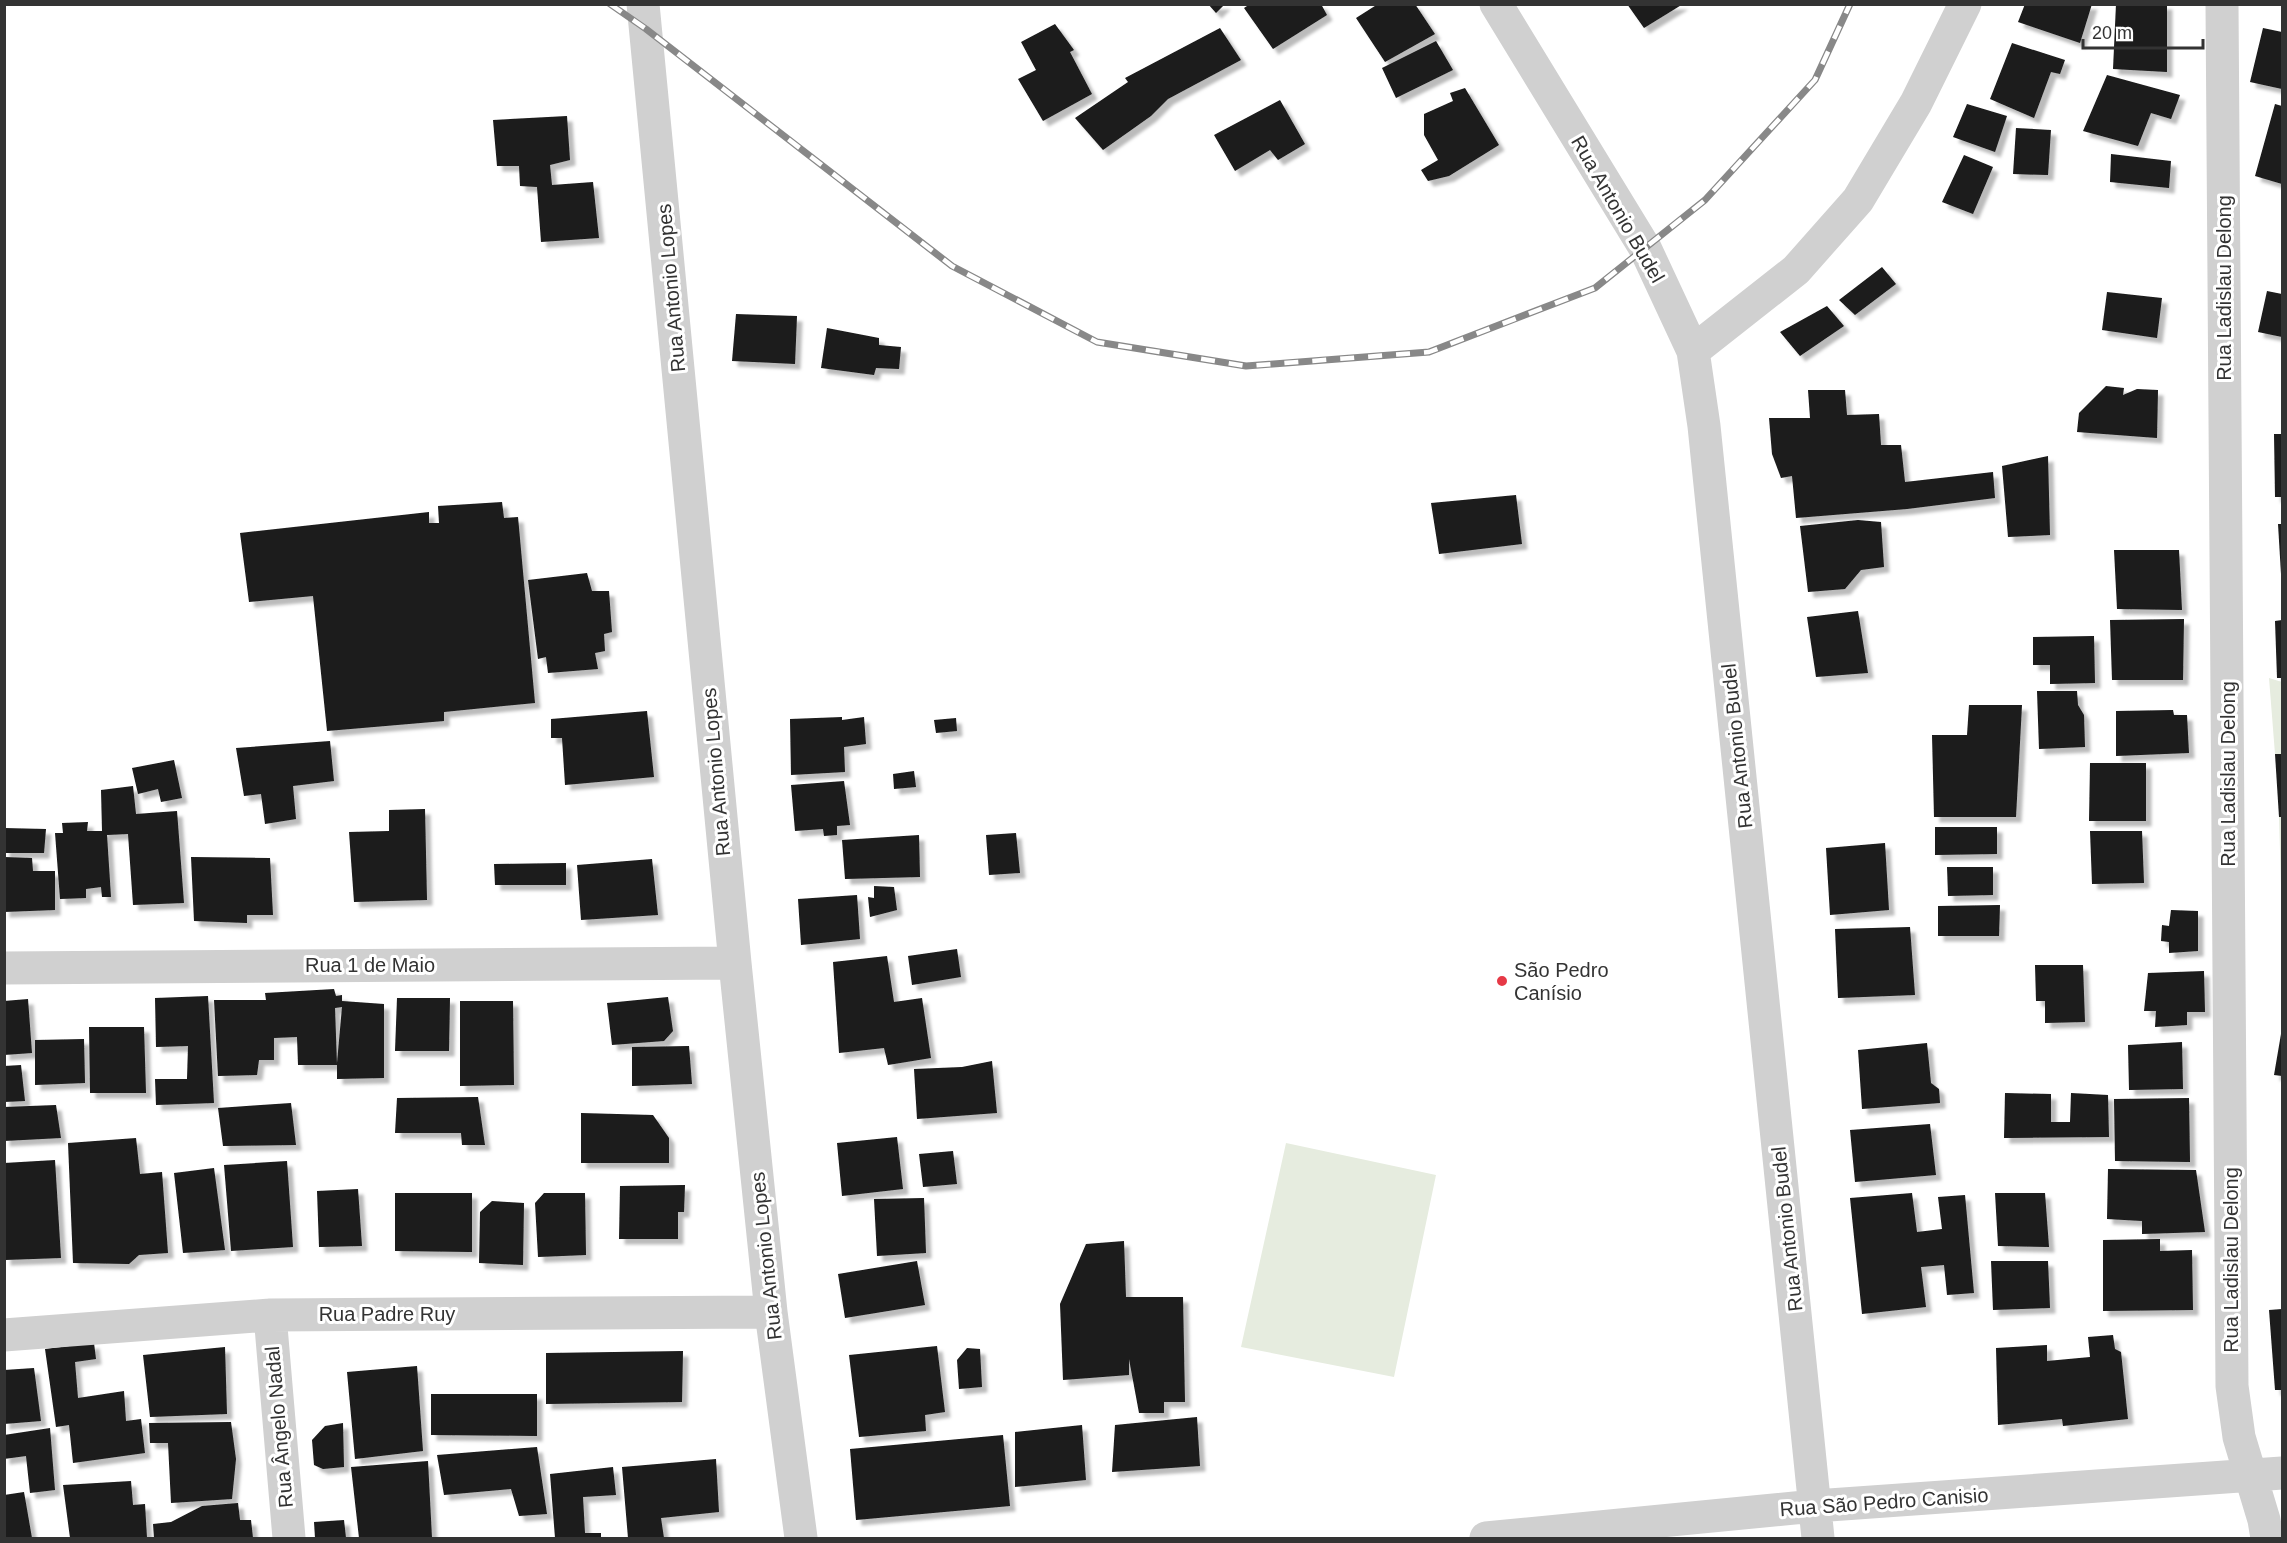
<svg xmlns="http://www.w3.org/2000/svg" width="2287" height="1543" font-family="Helvetica,sans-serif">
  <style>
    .green { fill: #e6ecdf }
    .building { fill: #1a1a1a; fill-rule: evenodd; filter: url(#shadow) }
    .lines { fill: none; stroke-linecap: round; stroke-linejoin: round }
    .minor { stroke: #d0d0d0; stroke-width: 33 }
    .rail-casing { stroke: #888; stroke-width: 7 }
    .rail { stroke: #fff; stroke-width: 4.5; stroke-dasharray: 14; stroke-linecap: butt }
    .poi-dot { fill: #e63946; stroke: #fff; stroke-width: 2 }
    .labels { text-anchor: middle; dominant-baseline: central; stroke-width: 6; stroke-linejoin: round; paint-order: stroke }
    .street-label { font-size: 20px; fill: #333; stroke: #fff }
    .poi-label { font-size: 20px; fill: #333; stroke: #fff; text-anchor: start }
  </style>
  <defs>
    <filter id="shadow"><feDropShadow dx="5.5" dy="5.5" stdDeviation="1.5" flood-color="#0004"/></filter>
  </defs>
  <rect width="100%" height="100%" fill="#fff"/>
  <path class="green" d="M2269,678L2282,682V754H2275Z
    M2279,817H2282V920Z
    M1286,1143L1436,1175L1394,1377L1241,1347Z"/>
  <path class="building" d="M1208,4H1225L1216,13Z
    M1250,4H1321L1327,15L1273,49L1244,8Z
    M1378,4H1415L1435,34L1385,62L1356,18Z
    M1627,4H1683L1644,28Z
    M2025,4H2092L2080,43L2018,22Z
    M2116,4H2167V72L2113,69Z
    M1055,24L1074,50L1070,52L1092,94L1043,121L1018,79L1036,70L1021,42Z
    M1220,28L1241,60L1168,99L1151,116L1103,150L1075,118L1128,82L1125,78Z
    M2263,28L2282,32V89L2250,82Z
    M1436,41L1453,70L1396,98L1382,68Z
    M2012,43L2065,60L2060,74L2051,72L2034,118L1990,99Z
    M2107,75L2180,95L2171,119L2151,113L2138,146L2083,131Z
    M1465,88L1499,145L1449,176L1428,181L1421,170L1438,160L1424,135V114L1453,101L1450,93Z
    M1280,100L1305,144L1278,160L1270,150L1235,171L1214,135Z
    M1967,104L2007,116L1995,152L1953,137Z
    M2275,104L2282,106V184L2255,176Z
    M567,116L570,160L550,165L552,185L593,182L599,238L541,242L537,187L520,186L519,166H497L493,120Z
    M2016,128L2051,130L2048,175L2013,174Z
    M2111,154L2171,161L2169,188L2110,182Z
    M1964,155L1993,167L1973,214L1942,202Z
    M1882,267L1896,284L1855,315L1839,300Z
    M2267,291L2282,294V337L2258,332Z
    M2107,292L2162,298L2157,338L2102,330Z
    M1827,306L1844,326L1800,356L1780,332Z
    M736,314L797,316L795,364L732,361Z
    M827,328L879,338V345L901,347L899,369L876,368L874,375L821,368Z
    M2106,386L2124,388L2123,395L2137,389L2158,390L2157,438L2077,432L2079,413Z
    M1808,390H1845L1847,415L1879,414L1881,445H1901L1905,482L1993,472L1995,498L1907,509L1796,518L1792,476L1781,478L1772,454L1769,418H1810Z
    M2274,434H2282V497H2275Z
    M2048,456L2050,535L2008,537L2002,466Z
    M1516,495L1522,544L1439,554L1431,503Z
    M502,502L504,518L518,517L535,703L444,712V721L327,731L313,596L249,602L240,533L429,512V523H439L438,506Z
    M1858,520L1881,522L1884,567L1861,570L1845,589L1808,592L1800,526Z
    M2278,524H2282V574H2281Z
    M2114,550H2179L2182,610L2117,609Z
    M587,573L592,591H609L612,632L604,634L605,651L595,653L598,669L548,673L546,657L538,659L528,580Z
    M1858,611L1868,673L1816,677L1807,617Z
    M2184,619L2183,680H2112L2110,620Z
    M2282,620V678H2277L2275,621Z
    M2094,636L2095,683L2050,684V665H2033V637Z
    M2037,691H2077L2078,705L2084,715L2085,747L2039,749Z
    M1969,705H2022L2016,817H1934L1932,735H1967Z
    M2173,710L2174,715H2187L2189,753L2116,756V711Z
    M647,711L654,777L565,785L562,738H551V719Z
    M842,717V720L864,717L866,744L844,747L845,772L791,775L790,719Z
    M956,718L957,731L936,733L934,720Z
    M330,741L334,781L293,786L296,819L265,824L261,794L244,796L236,748Z
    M2275,754H2282V817H2279Z
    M174,760L182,798L161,802L158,789L138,794L132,768Z
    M2090,763H2146V821H2089Z
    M914,771L916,787L894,789L893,774Z
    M844,781L850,825L837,826V835L824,836L823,829L795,831L791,785Z
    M133,786L136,814L177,811L184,903L133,905L128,834L107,835L111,897H102L101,887L86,889V898L60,899L55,833H63L62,823L88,822L87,831H102L101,790Z
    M425,809L427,900L354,902L349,832L389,831V810Z
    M1935,827H1997V854L1935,855Z
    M4,828L46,829L44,853H4Z
    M2090,831H2142L2144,883L2092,884Z
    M1016,833L1020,873L989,875L986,835Z
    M919,835L920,877L845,879L842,840Z
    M1885,843L1889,910L1830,915L1826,848Z
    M4,857L32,858L33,871H55V910L4,912Z
    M191,857L270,858L273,915H247V923L194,921Z
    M652,859L658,915L581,920L577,865Z
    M566,863V885H495L494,864Z
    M1947,867H1993V895L1948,896Z
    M874,886L894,887L897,910L870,917L868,897L874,898Z
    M857,895L860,939L801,945L798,899Z
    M2000,905L1999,936H1938V906Z
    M2171,910L2198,911V951L2169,953V942L2161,941L2162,925L2169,926Z
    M1910,927L1915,995L1838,998L1835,929Z
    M957,949L961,977L912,985L908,956Z
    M887,956L894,1002L922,998L931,1058L888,1065L884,1048L839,1053L833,962Z
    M2035,965H2083L2085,1022L2045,1023V1001H2036Z
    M2204,971L2205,1012H2187V1025L2155,1027L2156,1011H2144L2148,973Z
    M334,989L336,996L342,995V1001L384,1004V1078L337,1079V1065H298L297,1037L274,1038V1060H259L257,1075L218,1076L214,1000H266L265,993ZM342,1007L337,1063V1065L335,1008Z
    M208,996L214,1103L156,1105L155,1079H187L188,1046L156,1047L155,998Z
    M668,997L673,1031L664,1041L612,1045L607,1003Z
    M397,998H450L449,1051H395Z
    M28,999L32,1053L4,1055V1001Z
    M460,1001H513L514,1085L460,1086Z
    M89,1027H144L146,1093H90Z
    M2281,1034H2282V1076L2274,1075Z
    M84,1039L85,1083L35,1085V1040Z
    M2182,1042L2183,1089L2129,1090L2128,1045Z
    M1927,1043L1931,1083L1939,1089L1940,1103L1862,1109L1858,1050Z
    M689,1046L692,1084L632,1086V1047Z
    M992,1061L997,1113L917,1119L914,1069L962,1067Z
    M21,1065L25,1101L4,1102V1066Z
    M2005,1093L2051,1094V1122H2070L2071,1093L2108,1095L2109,1137L2004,1138Z
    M478,1097L485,1145H462L461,1133H395L397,1098Z
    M2189,1098L2190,1162L2115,1161L2114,1099Z
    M291,1103L296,1145L223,1146L218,1108Z
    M56,1105L61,1138L4,1141V1107Z
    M581,1113L653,1115L669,1138V1163H581Z
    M1930,1124L1936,1175L1855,1182L1850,1130Z
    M897,1137L903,1189L842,1196L837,1143Z
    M136,1138L140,1174L162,1172L168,1253L139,1255L129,1264L73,1263L68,1143Z
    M953,1151L957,1184L923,1187L919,1154Z
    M55,1160L61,1258L5,1260L4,1163Z
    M287,1161L293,1247L231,1251L224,1165Z
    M214,1168L225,1250L183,1253L174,1173Z
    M2108,1169L2196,1170L2205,1232L2142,1234V1221L2107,1219Z
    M685,1185L684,1212H678V1239H619L620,1186Z
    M358,1189L362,1246L319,1247L317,1191Z
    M395,1193H472V1252L395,1251Z
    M544,1193H585L586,1255L538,1257L535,1203Z
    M1912,1193L1917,1232L1942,1229L1938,1197L1965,1195L1974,1293L1947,1295L1944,1265L1921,1267L1926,1307L1862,1314L1850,1198Z
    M1995,1193H2045L2049,1247L1998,1246Z
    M924,1198L926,1253L877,1256L874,1199Z
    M492,1201L524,1203L523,1265L479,1263L480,1212Z
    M2160,1239V1251L2192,1250L2193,1310L2103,1311V1240Z
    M1124,1241L1126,1297H1183L1185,1402H1164V1413H1139L1129,1359V1375L1063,1380L1060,1304L1086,1244Z
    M917,1261L925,1305L845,1318L838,1274Z
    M1991,1261H2048L2050,1308L1993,1310Z
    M2282,1309V1390H2275L2269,1310Z
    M2113,1335L2115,1349L2121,1352L2128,1419L2063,1426L2062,1419L1998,1425L1996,1348L2047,1345V1361L2090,1357L2088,1337Z
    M94,1343L96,1359L75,1362L78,1398L124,1391L126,1421L141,1419L145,1453L73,1463L69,1425L56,1427L45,1349Z
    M937,1346L945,1412L925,1415L926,1431L859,1437L849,1355Z
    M225,1347L227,1414L150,1417L143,1355Z
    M967,1348L980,1349L982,1387L959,1389L957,1360Z
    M683,1351L682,1402L546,1404V1353Z
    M417,1366L423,1451L355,1459L347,1372Z
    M34,1368L41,1421L4,1424V1370Z
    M431,1394H537V1436L431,1435Z
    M1197,1417L1200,1466L1112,1472L1115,1425Z
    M231,1422L236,1459L232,1499L171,1503L168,1443H150L149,1423Z
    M343,1423L344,1467L323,1469L314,1465L312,1440L325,1426Z
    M1082,1425L1086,1480L1015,1487V1432Z
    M50,1428L55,1490L30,1493L26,1456L4,1459V1435Z
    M1003,1435L1010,1506L856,1520L850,1449Z
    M537,1447L547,1514L519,1516L511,1489L444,1495L437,1455Z
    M716,1459L719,1512L661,1518L664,1538H628L622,1467Z
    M428,1461L432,1538H359L351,1467Z
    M613,1467L616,1495L583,1497L585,1533H601V1538H555L550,1474Z
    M131,1481L133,1505L145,1504L147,1538H70L63,1485Z
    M24,1492L32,1538H4V1495Z
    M238,1503L240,1520H251L253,1538H154L153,1524L171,1522L202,1506Z
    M344,1520L346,1538H315L314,1522Z"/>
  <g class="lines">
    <path class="minor" d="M643,4L735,963L771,1312L801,1538
      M1496,4L1645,248L1693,351L1704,426L1818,1538
      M2222,4L2232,1386L2239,1437L2264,1520L2267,1538
      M1693,351L1796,270L1858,200L1916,103L1965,4
      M4,968L735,963
      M270,1315L289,1538
      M4,1335L270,1315L771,1312
      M1486,1538L1815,1506L2282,1473"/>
    <defs>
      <path id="rail" d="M610,4L646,29L952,266L1097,342L1246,366L1429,352L1595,288L1705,200L1815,80L1850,4"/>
    </defs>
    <use href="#rail" class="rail-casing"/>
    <use href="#rail" class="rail"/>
  </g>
  <circle class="poi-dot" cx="1502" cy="981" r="6"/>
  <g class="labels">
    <g class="street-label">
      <text transform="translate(1618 209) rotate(60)">Rua Antonio Budel</text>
      <text transform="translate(671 288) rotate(-95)">Rua Antonio Lopes</text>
      <text transform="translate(2224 288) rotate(-90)">Rua Ladislau Delong</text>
      <text transform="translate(1737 746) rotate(-96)">Rua Antonio Budel</text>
      <text transform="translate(716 772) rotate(-95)">Rua Antonio Lopes</text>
      <text transform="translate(2228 774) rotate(-90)">Rua Ladislau Delong</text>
      <text x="370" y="965">Rua 1 de Maio</text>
      <text transform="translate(1787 1229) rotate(-96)">Rua Antonio Budel</text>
      <text transform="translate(766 1256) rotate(-96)">Rua Antonio Lopes</text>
      <text transform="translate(2231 1260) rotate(-90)">Rua Ladislau Delong</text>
      <text x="387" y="1314">Rua Padre Ruy</text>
      <text transform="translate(279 1427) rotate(-95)">Rua Ângelo Nadal</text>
      <text transform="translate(1884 1502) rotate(-4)">Rua São Pedro Canisio</text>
    </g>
    <g class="poi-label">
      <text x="1514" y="970">São Pedro<tspan x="1514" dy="23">Canísio</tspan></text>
    </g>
  </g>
  <rect width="2287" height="1543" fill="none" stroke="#333333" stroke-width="12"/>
  <path d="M2083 39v9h120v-9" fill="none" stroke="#333333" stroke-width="3"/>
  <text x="2092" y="39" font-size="18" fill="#333333" stroke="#ffffff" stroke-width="4.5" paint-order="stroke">20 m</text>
</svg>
